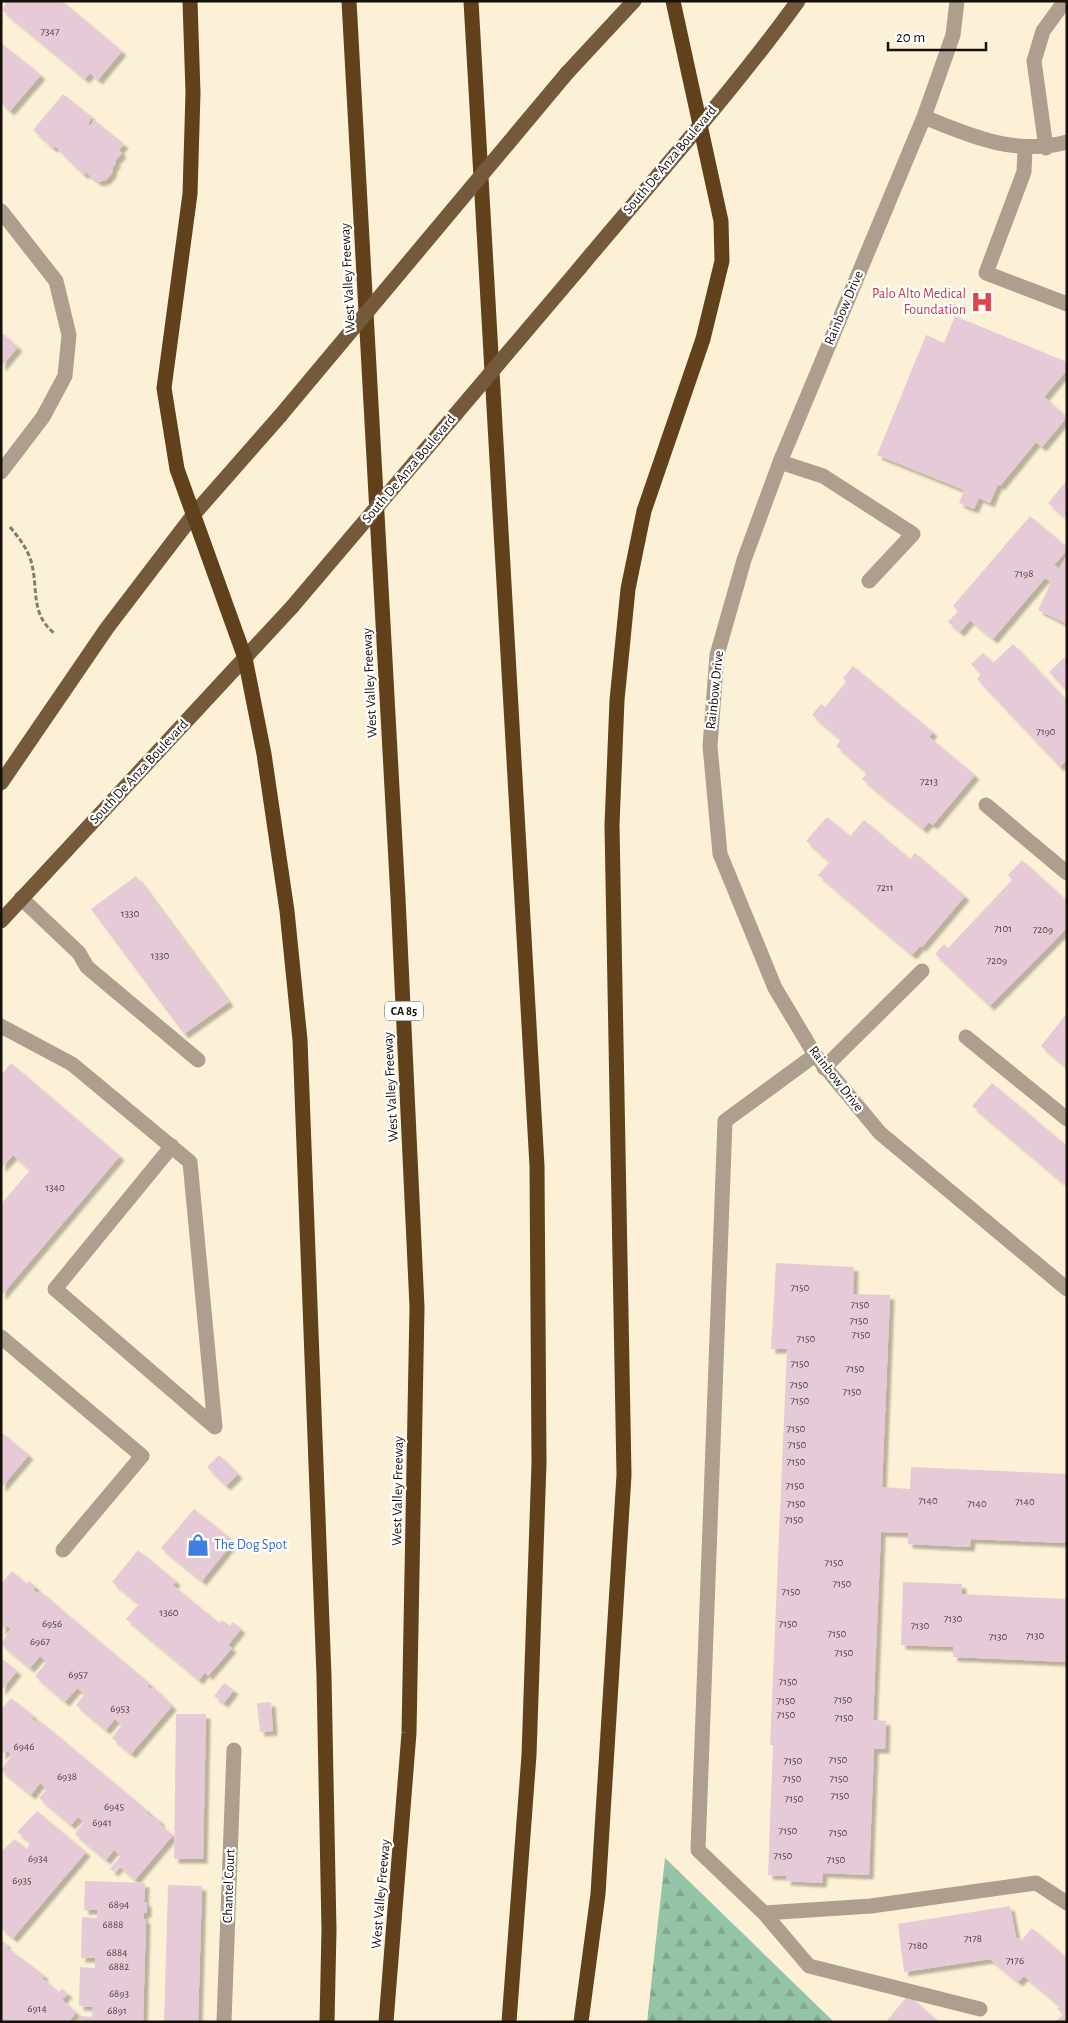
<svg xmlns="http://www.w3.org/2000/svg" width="1068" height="2023" font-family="'Alegreya Sans',sans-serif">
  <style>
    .forest { fill: url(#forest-firs) }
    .building { fill: #e7cad7; filter: url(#shadow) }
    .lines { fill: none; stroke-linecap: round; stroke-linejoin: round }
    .path { stroke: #847d6b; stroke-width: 3; stroke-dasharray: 5 2.5; stroke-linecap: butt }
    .minor { stroke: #ae9e8d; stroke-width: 15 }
    .major { stroke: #75593b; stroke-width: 15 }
    .highway { stroke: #60411b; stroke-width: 15 }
    .major-bridge { stroke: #75593b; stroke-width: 15 }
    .labels { text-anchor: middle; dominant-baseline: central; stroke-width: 4.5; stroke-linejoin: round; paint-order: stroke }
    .number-label { font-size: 11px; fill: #4a3f3c }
    .shield { fill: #fff; stroke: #5b5852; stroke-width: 1 }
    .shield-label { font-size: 12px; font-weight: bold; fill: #151108 }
    .street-label { font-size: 14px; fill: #151108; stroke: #fff }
    .health-label { font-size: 14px; fill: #be3a42; stroke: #fff; text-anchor: end }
    .shop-label { font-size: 14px; fill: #366cbe; stroke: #fff; text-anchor: start }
  </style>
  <defs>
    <pattern id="forest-firs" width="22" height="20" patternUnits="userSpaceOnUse" patternTransform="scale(1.25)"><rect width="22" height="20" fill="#94c4a5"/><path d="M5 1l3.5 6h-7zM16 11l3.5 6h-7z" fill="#7fa78d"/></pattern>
    <filter id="shadow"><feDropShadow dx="4.5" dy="4.5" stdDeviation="1" flood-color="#0004"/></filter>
  </defs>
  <rect width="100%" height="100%" fill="#fcf1d6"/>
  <path class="forest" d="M665,1858L834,2022H647Z"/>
  <path class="building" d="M3,1H62L122,51L98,80L90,73L85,79L2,10L6,4Z
    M1,43L41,75L10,111L1,103Z
    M63,94L92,117L88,124L90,126L94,120L124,144L119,150L122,153L115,161L116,163L113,167L112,173L106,180L98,182L85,172L84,175L55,146L53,148L33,130Z
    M955,316L1067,362V370L1044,397L1067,417L1042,447L1036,442L1000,486L998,484L990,503L979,498L974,509L959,503L964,490L877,455L926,335L944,343Z
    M1,332L18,347L1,367Z
    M1067,480V519L1048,503Z
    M1030,516L1067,547V550L1054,565L1059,569L1067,555V624L1038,610L1051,582L1045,578L993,639L970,620L960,632L948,622L958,611L953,606Z
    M1013,644L1067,701V760L1060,767L977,679L981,674L971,664L983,653L993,663Z
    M1067,655V691L1049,672Z
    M853,666L933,732L929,737L975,775L933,825L929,822L923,829L862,779L867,773L836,746L841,740L812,715L821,704L825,707L846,682L843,678Z
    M827,817L850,836L864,820L910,859L915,853L965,896L922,947L920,946L912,955L818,875L830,862L806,841Z
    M1022,860L1067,901V928L990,1006L935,954L944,944L948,948L1012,880L1008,875Z
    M136,876L229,1002L184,1034L91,909Z
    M1067,1013V1068L1041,1046Z
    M11,1063L120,1156L1,1296V1204L30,1170L13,1155L1,1168V1075Z
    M992,1083L1067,1146V1186L972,1106Z
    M776,1263L854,1267L853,1294L890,1295L882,1487L910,1489L911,1467L1067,1474V1543L971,1539L970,1547L908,1544V1533L881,1532L873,1720L886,1721L885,1749H874L869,1875L823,1873L822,1883L786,1881L787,1876L768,1875L773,1745H770L787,1349H771Z
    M1,1432L29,1455L1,1488Z
    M219,1455L238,1474L226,1486L207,1467Z
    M194,1509L234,1541L202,1581L161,1548Z
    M138,1550L176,1581L173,1585L219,1623L222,1620L230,1626L233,1622L241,1629L228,1645L232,1648L208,1676L205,1672L199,1680L126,1619L139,1604L112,1582Z
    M12,1571L27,1584L29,1581L36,1587L33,1590L38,1594L40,1591L149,1683L147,1686L152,1690L154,1687L172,1706L131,1754L112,1738L122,1725L115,1719L106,1730L76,1705L85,1694L77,1688L65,1702L35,1676L47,1662L40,1656L30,1668L1,1644L11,1629L6,1625L1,1631V1584Z
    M903,1582L962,1584V1594L1067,1599V1662L953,1657V1647L901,1645Z
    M1,1658L17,1671L1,1691Z
    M224,1683L234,1690L224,1703L214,1696Z
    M11,1698L34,1716L31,1718L36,1722L39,1720L148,1811L146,1813L151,1817L153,1815L161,1822L159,1824L173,1835L135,1880L119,1866L114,1872L110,1869L121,1856L114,1850L106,1860L75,1834L84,1822L78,1817L71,1825L39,1798L47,1789L40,1783L31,1795L1,1770L12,1755L6,1750L1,1756V1710Z
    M271,1702L273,1731L260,1732L257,1703Z
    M176,1714H206L203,1859H174Z
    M37,1811L86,1852L13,1938L1,1928V1852L15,1839L26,1849L31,1843L17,1832Z
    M85,1881L145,1883L144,1902H147V1913H144L143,1919H146L143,2022H79V2016L92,2017L93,2007L79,2006L80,1967L95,1968V1958H81L82,1917L97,1918V1910H84Z
    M168,1885L202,1886L198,2022H164Z
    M1010,1906L1016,1937L1021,1941L1032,1928L1067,1958V2022H1056L1063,2014L1057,2009L1060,2006L1024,1976L1018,1982L990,1959L904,1972L898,1924Z
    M1,1940L7,1944L5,1946L44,1975L42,1978L59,1992L62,1989L68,1993L62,2000L76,2012L69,2022H1Z
    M908,1995L939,2022H886Z"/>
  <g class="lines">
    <path class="path" d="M10,527C19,538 27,548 31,561C39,588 29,613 55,634"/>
    <path class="minor" d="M957,1L953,35L924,117L780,462L744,560L717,655L710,746L720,854L775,988L815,1055L880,1133L1067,1289
      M924,117C970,136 1016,156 1067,142
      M1025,148L1024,172L986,273L1067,304
      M1046,148L1034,61L1043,31L1065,1
      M1,211L56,281L69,335L65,376L43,417L1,472
      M780,462L823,476L913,534L869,581
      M986,805L1067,873
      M21,898L79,953L87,967L198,1060
      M1,1026L72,1064L190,1162L215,1427L55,1289L172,1146
      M966,1037L1067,1119
      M815,1055L725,1121L698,1850L764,1913L809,1966L980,2009
      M824,1068L922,971
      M1,1337L142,1456L63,1550
      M764,1913L871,1906L1036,1883L1067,1903
      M224,2022L234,1750"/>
    <path class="major" d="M567,73L634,1
      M578,270C652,181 730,95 798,1
      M1,783L107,628L194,514L280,416
      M1,921L292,607"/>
    <path class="highway" d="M190,1L193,93L190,194L164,388L177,469L245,658L264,754L287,911L300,1040L324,1676L329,1930L327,2022
      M349,1L398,898L417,1307L409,1733L386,2022
      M471,1L537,1166L539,1463L529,1755L509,2022
      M581,2022L598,1894L624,1475L612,825L617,700L628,589L644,511L703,339L722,261L721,221L673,1"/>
    <path class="major-bridge" d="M280,416L567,73
      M292,607L578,270"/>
  </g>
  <defs>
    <symbol id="hospital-bare" viewBox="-9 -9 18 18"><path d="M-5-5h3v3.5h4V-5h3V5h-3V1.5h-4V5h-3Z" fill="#e0444e" stroke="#fff" stroke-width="2.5" paint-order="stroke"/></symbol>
    <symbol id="shop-bare" viewBox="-9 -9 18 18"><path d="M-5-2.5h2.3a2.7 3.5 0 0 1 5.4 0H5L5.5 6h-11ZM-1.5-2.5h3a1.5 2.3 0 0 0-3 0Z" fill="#3f7fe0" stroke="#fff" stroke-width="2.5" paint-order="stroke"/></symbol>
  </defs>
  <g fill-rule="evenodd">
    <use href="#hospital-bare" x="966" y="286" width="32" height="32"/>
    <use href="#shop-bare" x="182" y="1529" width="32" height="32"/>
  </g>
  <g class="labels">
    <g class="number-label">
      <text x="50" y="31">7347</text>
      <text x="1024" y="573">7198</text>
      <text x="1046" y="731">7190</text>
      <text x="929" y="781">7213</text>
      <text x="885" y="887">7211</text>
      <text x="130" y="913">1330</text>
      <text x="1003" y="928">7101</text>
      <text x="1043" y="929">7209</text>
      <text x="160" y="955">1330</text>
      <text x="997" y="960">7209</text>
      <text x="55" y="1187">1340</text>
      <text x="800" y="1287">7150</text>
      <text x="860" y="1304">7150</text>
      <text x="859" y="1320">7150</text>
      <text x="861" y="1334">7150</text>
      <text x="806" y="1338">7150</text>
      <text x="800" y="1363">7150</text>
      <text x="855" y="1368">7150</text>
      <text x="799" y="1384">7150</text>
      <text x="852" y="1391">7150</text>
      <text x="800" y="1400">7150</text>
      <text x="796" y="1428">7150</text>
      <text x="797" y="1444">7150</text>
      <text x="796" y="1461">7150</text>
      <text x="795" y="1485">7150</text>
      <text x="928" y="1500">7140</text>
      <text x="1025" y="1501">7140</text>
      <text x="796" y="1503">7150</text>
      <text x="977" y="1503">7140</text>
      <text x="794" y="1519">7150</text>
      <text x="834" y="1562">7150</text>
      <text x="842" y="1583">7150</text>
      <text x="791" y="1591">7150</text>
      <text x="169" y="1612">1360</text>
      <text x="953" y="1618">7130</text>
      <text x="52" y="1623">6956</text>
      <text x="788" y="1623">7150</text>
      <text x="920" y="1625">7130</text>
      <text x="837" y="1633">7150</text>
      <text x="1035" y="1635">7130</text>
      <text x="998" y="1636">7130</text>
      <text x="40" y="1641">6967</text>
      <text x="844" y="1652">7150</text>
      <text x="78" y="1674">6957</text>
      <text x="788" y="1681">7150</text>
      <text x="843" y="1699">7150</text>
      <text x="786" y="1700">7150</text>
      <text x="120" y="1708">6953</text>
      <text x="786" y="1714">7150</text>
      <text x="844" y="1717">7150</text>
      <text x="24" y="1746">6946</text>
      <text x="838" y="1759">7150</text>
      <text x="793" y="1760">7150</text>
      <text x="67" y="1776">6938</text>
      <text x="792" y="1778">7150</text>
      <text x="839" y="1778">7150</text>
      <text x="840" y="1795">7150</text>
      <text x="794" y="1798">7150</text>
      <text x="114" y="1806">6945</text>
      <text x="102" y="1822">6941</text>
      <text x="788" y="1830">7150</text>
      <text x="838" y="1832">7150</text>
      <text x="783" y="1855">7150</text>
      <text x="38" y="1858">6934</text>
      <text x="836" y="1859">7150</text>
      <text x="22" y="1880">6935</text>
      <text x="119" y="1904">6894</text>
      <text x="113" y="1924">6888</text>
      <text x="973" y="1938">7178</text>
      <text x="918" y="1945">7180</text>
      <text x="117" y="1952">6884</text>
      <text x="1015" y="1960">7176</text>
      <text x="119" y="1966">6882</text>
      <text x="119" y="1993">6893</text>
      <text x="37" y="2008">6914</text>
      <text x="117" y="2010">6891</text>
    </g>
    <rect class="shield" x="385" y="1001.5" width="38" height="19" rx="4"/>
    <g class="shield-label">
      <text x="404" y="1011">CA 85</text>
    </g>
    <g class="street-label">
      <text transform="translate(670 160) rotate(-50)">South De Anza Boulevard</text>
      <text transform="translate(348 278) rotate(-93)">West Valley Freeway</text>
      <text transform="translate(844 308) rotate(-67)">Rainbow Drive</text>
      <text transform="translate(409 469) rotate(-50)">South De Anza Boulevard</text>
      <text transform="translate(370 683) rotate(-93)">West Valley Freeway</text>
      <text transform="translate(715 690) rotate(-84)">Rainbow Drive</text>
      <text transform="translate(139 772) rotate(-47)">South De Anza Boulevard</text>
      <text transform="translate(836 1079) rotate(52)">Rainbow Drive</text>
      <text transform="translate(391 1087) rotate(-93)">West Valley Freeway</text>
      <text transform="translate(398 1491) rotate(-89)">West Valley Freeway</text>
      <text transform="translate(229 1886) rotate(-88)">Chantel Court</text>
      <text transform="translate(381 1894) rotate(-85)">West Valley Freeway</text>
    </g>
    <g class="health-label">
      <text x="966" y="294">Palo Alto Medical<tspan x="966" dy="16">Foundation</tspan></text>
    </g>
    <g class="shop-label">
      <text x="214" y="1545">The Dog Spot</text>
    </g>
  </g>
  <rect width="1068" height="2023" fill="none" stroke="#151108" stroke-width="5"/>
  <path d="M888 42v8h98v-8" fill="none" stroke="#151108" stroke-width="2.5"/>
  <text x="896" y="42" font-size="15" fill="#151108" stroke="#ffffff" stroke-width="4" paint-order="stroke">20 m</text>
</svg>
